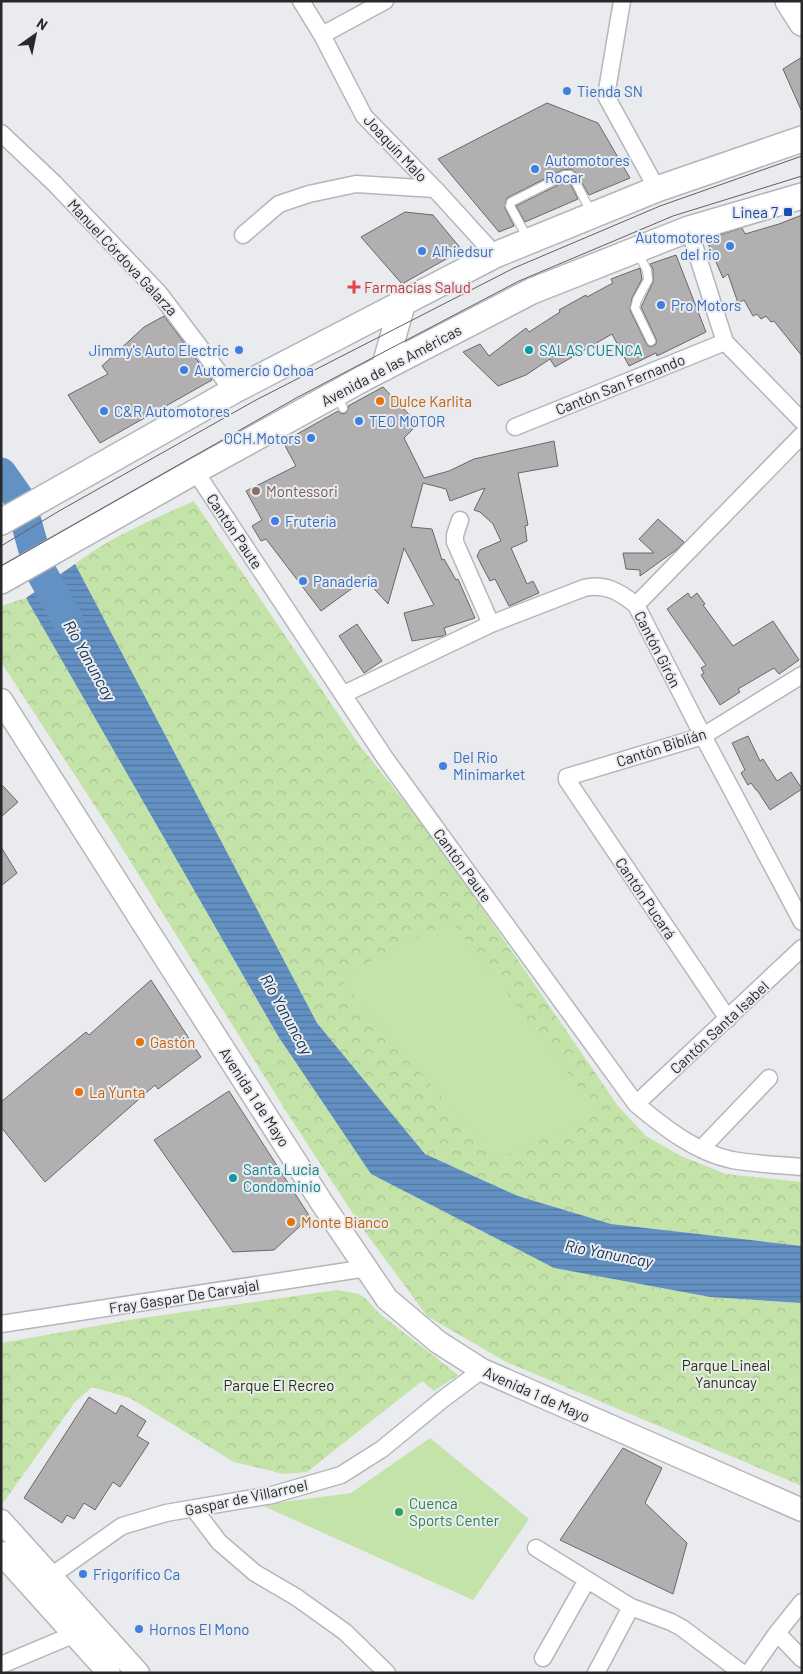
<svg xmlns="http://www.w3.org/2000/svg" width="803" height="1674" font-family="Barlow,sans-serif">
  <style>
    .park { fill: url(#park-crowns) }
    .pitch { fill: #c4e3a8 }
    .water { fill: url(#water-rules) }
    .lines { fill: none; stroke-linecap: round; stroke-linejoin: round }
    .river { stroke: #6391c3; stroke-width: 31 }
    .building { fill: #b2afb1; stroke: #6a6769 }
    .service-casing { stroke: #b4b6b9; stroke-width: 10 }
    .minor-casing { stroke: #b4b6b9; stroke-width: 19 }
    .secondary-casing { stroke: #b4b6b9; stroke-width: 25 }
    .primary-casing { stroke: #b4b6b9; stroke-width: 28 }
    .service { stroke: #fff; stroke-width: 8 }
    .minor { stroke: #fff; stroke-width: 16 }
    .secondary { stroke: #fff; stroke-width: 22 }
    .primary { stroke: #fff; stroke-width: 25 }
    .tram { stroke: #606162; stroke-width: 1 }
    .shop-dot { fill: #3f7fe0; stroke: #e9ebee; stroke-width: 2 }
    .transit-dot { fill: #1a4fb4; stroke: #e9ebee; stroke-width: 2 }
    .health-dot { fill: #e0444e; stroke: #e9ebee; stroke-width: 2 }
    .culture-dot { fill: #0f9aa8; stroke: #e9ebee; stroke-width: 2 }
    .food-dot { fill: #e8710a; stroke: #e9ebee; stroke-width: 2 }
    .education-dot { fill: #8d6e63; stroke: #e9ebee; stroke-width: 2 }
    .leisure-dot { fill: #2e9e5b; stroke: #e9ebee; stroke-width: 2 }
    .labels { text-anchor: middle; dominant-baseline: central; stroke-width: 4; stroke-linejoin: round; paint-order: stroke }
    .shop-label { font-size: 15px; fill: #366cbe; stroke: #e9ebee; text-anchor: start }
    .street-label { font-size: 15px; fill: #272829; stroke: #e9ebee }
    .transit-label { font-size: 15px; fill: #164399; stroke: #e9ebee; text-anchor: end }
    .health-label { font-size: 15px; fill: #be3a42; stroke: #e9ebee; text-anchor: start }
    .culture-label { font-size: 15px; fill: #0d838f; stroke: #e9ebee; text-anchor: start }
    .food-label { font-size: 15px; fill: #c56008; stroke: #e9ebee; text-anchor: start }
    .education-label { font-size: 15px; fill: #785e54; stroke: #e9ebee; text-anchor: start }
    .park-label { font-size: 15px; fill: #1f3306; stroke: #e9ebee }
    .leisure-label { font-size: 15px; fill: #27864d; stroke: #e9ebee; text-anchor: start }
    .water-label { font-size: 16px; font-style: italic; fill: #0e3152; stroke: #e9ebee }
  </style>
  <defs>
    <pattern id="park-crowns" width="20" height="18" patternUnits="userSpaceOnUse" patternTransform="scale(1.25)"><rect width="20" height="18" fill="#c4e3a8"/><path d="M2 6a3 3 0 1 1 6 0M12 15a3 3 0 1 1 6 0" fill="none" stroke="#a8c391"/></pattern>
    <pattern id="water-rules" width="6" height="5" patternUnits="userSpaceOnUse" patternTransform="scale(1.25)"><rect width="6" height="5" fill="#6391c3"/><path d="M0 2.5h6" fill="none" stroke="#52769e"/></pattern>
  </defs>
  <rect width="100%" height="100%" fill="#e9ebee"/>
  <path class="park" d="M194,501L357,742L436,841L618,1106L646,1136L681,1156L726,1174L802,1182V1246L611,1224L518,1196L425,1154L317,1023L75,564C110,537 154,519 194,501Z
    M26,598L278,1036L371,1174L554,1268L710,1297L802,1303V1486L506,1362L427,1316L363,1229L291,1119L112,832L1,662V606Z
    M337,1290L359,1294L365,1298L380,1314L458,1375L434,1391L422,1381L307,1472L284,1474L234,1462L130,1398L92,1387L75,1402L3,1503L1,1500V1343L135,1319Z"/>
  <path class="pitch" d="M452,921L599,1114L495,1160L339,977Z
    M430,1438L529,1519L473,1600L261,1505L351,1493Z"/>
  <path class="water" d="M75,564L317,1023L425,1154L518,1196L611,1224L802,1246V1303L710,1297L554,1268L371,1174L278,1036L26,598Z"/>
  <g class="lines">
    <path class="river" d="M1,473L20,500L39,568L68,621"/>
  </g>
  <path class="building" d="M802,57V112L783,69Z
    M547,103L598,123L630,178L589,195L576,173L571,169L562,170L507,198L505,208L514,226L499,232L438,159Z
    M566,181H569L578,199L525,222L516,206Z
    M405,212L433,215L462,250L402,284L361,237Z
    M802,215V356L774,321L771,322L766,316L761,319L757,314L753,316L744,300L738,303L728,274L723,278L706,239L742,228L745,234L779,224Z
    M676,255L706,332L657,356L656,353L629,366L612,334L555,367L550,359L526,375L498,386L463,352L480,344L489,356L526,328L529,332L560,312L559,310L586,295L587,297L613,283L611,279L640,268L642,279L632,298L630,310L646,343L648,346H653L656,344V339L641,307L653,282V269L650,264Z
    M164,316L212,380L100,443L68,395L108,374L102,366L144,327Z
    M383,387L418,424L404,438L424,478L449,471L474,459L554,441L558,466L518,473L528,525L525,526L527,541L511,548L527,584L533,581L539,593L509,606L495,579L490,581L482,566L477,556L480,550L501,541L493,524L480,512L474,510L485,488L450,501L446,489L423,483L411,527L432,529L442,560L444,559L456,580L458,579L475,618L444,628L446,634L443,636L412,641L404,613L434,605L404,548L388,604L365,579L321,611L266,539L261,541L252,526L262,520L246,491L296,466L283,442L338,411L342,414L346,413L348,409V406Z
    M658,519L684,542L676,550L640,576V570L626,569L623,553H654L639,539Z
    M688,593L691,598L697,593L705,604L703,605L733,646L773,621L799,660L779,674L774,668L738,689L740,692L720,705L701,675L704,673L701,668L706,665L667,609Z
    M357,624L382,661L364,673L339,636Z
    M748,736L760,761L763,759L777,781L791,772L802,789L770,810L757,790H756L751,783L748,785L741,773L745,770L732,743Z
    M1,784L18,802L1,817Z
    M1,847L17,873L1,886Z
    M151,980L201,1057L158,1089L155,1085L45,1182L1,1127V1102L86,1032L89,1035Z
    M229,1091L310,1217L274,1250L233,1252L154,1140Z
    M89,1397L116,1414L121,1405L146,1421L137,1436L149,1443L120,1487L113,1482L95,1510L84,1503L74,1519L67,1515L62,1523L24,1498Z
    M623,1448L662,1468L645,1503L687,1543L673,1594L560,1540Z"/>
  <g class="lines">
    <defs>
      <path id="service" d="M528,239L510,206L511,202L565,175H570L573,177L591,212
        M637,252L647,270L648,280L637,300L635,308L651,341
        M337,395L343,408"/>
      <path id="minor" d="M301,1L322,35L364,116L435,189L495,255
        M622,1L606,96L657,189
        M322,35L385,1
        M1,133L54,183L159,293L233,391
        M689,229L725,342L802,421
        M243,235L279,204L309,194L356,184L435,189
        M515,427L725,342
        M195,471L385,758L636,1104C665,1128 695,1152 732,1160C755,1164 779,1165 802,1167
        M460,520L455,535V542L491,624
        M636,605L802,435
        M344,694L491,624L584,588C605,583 620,592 636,605L703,736L802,922
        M728,1019L567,780V777L703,736L802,675
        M636,1104L802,948
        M701,1149L769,1078
        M1,1324L367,1268
        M194,1509L219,1542L255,1573L296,1597L345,1632L387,1673
        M536,1548L631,1607L671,1622L682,1628L742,1673
        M51,1576L122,1526L166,1513L272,1495L341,1475L382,1449L443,1399L482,1370
        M777,1633L802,1659
        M543,1658L587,1580
        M1,1665L75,1634
        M596,1673L631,1607
        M749,1673L777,1633L802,1602"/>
      <path id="secondary" d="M1,700L164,956L322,1203L387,1299L438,1342L482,1370L802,1510
        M1,1521L138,1673
        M1,1553L109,1673"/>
      <path id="primary" d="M788,1L802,23
        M384,368L403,302
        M1,522L233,391L495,255L657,189L802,139
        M1,581L195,471L364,378L532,291L689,229L802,196"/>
    </defs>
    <use href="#service" class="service-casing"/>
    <use href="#minor" class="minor-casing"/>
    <use href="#secondary" class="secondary-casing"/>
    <use href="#primary" class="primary-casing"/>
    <use href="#service" class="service"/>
    <use href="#minor" class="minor"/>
    <use href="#secondary" class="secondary"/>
    <use href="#primary" class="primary"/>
    <path class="tram" d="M1,546L59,511L256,400L514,268L660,206L802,156
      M1,566L298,397L519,281L673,216L802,176"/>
  </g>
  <g class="shop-dot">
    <circle cx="567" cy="91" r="5"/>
    <circle cx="535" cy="169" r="5"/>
    <circle cx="730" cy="246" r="5"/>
    <circle cx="422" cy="251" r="5"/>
    <circle cx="661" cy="305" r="5"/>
    <circle cx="239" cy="350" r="5"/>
    <circle cx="184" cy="370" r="5"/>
    <circle cx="104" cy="411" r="5"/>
    <circle cx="359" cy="421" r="5"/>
    <circle cx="311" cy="438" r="5"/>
    <circle cx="275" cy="521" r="5"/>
    <circle cx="303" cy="581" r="5"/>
    <circle cx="443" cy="766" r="5"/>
    <circle cx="83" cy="1574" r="5"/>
    <circle cx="139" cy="1629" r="5"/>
  </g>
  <rect class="transit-dot" x="783" y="207" width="10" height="10" rx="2.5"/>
  <path class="health-dot" d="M351.5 279.5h5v5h5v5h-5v5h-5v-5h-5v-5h5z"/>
  <g class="culture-dot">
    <circle cx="529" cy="350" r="5"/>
    <circle cx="233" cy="1178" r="5"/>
  </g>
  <g class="food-dot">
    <circle cx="380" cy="401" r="5"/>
    <circle cx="140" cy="1042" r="5"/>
    <circle cx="79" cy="1092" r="5"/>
    <circle cx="291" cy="1222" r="5"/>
  </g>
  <circle class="education-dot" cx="256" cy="491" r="5"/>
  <circle class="leisure-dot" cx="399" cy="1512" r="5"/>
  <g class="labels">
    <g class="shop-label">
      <text x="577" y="91">Tienda SN</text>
      <text x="545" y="160">Automotores<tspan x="545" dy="17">Rocar</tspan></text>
      <text x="720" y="237" text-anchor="end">Automotores<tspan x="720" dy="17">del rio</tspan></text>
      <text x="432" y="251">Alhiedsur</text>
      <text x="671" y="305">Pro Motors</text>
      <text x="229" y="350" text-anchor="end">Jimmy's Auto Electric</text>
      <text x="194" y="370">Automercio Ochoa</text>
      <text x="114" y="411">C&amp;R Automotores</text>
      <text x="369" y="421">TEO MOTOR</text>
      <text x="301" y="438" text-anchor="end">OCH.Motors</text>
      <text x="285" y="521">Frutería</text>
      <text x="313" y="581">Panadería</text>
      <text x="453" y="757">Del Rio<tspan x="453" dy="17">Minimarket</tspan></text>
      <text x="93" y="1574">Frigorífico Ca</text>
      <text x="149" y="1629">Hornos El Mono</text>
    </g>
    <g class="street-label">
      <text transform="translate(396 148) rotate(47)">Joaquín Malo</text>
      <text transform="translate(123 257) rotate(47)">Manuel Córdova Galarza</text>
      <text transform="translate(391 365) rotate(-28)">Avenida de las Américas</text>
      <text transform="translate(620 384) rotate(-22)">Cantón San Fernando</text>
      <text transform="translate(235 531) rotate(56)">Cantón Paute</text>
      <text transform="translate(658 649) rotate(63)">Cantón Girón</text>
      <text transform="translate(661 747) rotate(-18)">Cantón Biblián</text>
      <text transform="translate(463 865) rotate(54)">Cantón Paute</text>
      <text transform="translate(646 898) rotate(56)">Cantón Pucará</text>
      <text transform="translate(719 1027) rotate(-43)">Cantón Santa Isabel</text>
      <text transform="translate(255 1097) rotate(57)">Avenida 1 de Mayo</text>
      <text transform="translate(184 1296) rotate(-9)">Fray Gaspar De Carvajal</text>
      <text transform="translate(537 1394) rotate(24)">Avenida 1 de Mayo</text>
      <text transform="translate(246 1497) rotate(-12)">Gaspar de Villarroel</text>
    </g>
    <g class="transit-label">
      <text x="778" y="212">Linea 7</text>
    </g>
    <g class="health-label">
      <text x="364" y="287">Farmacias Salud</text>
    </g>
    <g class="culture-label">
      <text x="539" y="350">SALAS CUENCA</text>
      <text x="243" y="1169">Santa Lucia<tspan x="243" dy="17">Condominio</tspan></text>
    </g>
    <g class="food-label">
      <text x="390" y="401">Dulce Karlita</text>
      <text x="150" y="1042">Gastón</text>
      <text x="89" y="1092">La Yunta</text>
      <text x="301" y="1222">Monte Bianco</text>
    </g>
    <g class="education-label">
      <text x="266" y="491">Montessori</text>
    </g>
    <g class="park-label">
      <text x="726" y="1365">Parque Lineal<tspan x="726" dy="17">Yanuncay</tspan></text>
      <text x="279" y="1385">Parque El Recreo</text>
    </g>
    <g class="leisure-label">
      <text x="409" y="1503">Cuenca<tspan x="409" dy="17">Sports Center</tspan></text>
    </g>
    <g class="water-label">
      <text transform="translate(90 660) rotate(61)">Río Yanuncay</text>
      <text transform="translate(287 1014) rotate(61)">Río Yanuncay</text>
      <text transform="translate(609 1253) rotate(11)">Río Yanuncay</text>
    </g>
  </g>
  <rect width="803" height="1674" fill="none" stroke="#272829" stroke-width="5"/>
  <g transform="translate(35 35) rotate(33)" stroke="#e9ebee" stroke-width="4" paint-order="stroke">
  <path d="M0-4L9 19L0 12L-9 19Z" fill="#272829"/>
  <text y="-8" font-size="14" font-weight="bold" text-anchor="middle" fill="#272829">N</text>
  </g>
</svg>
